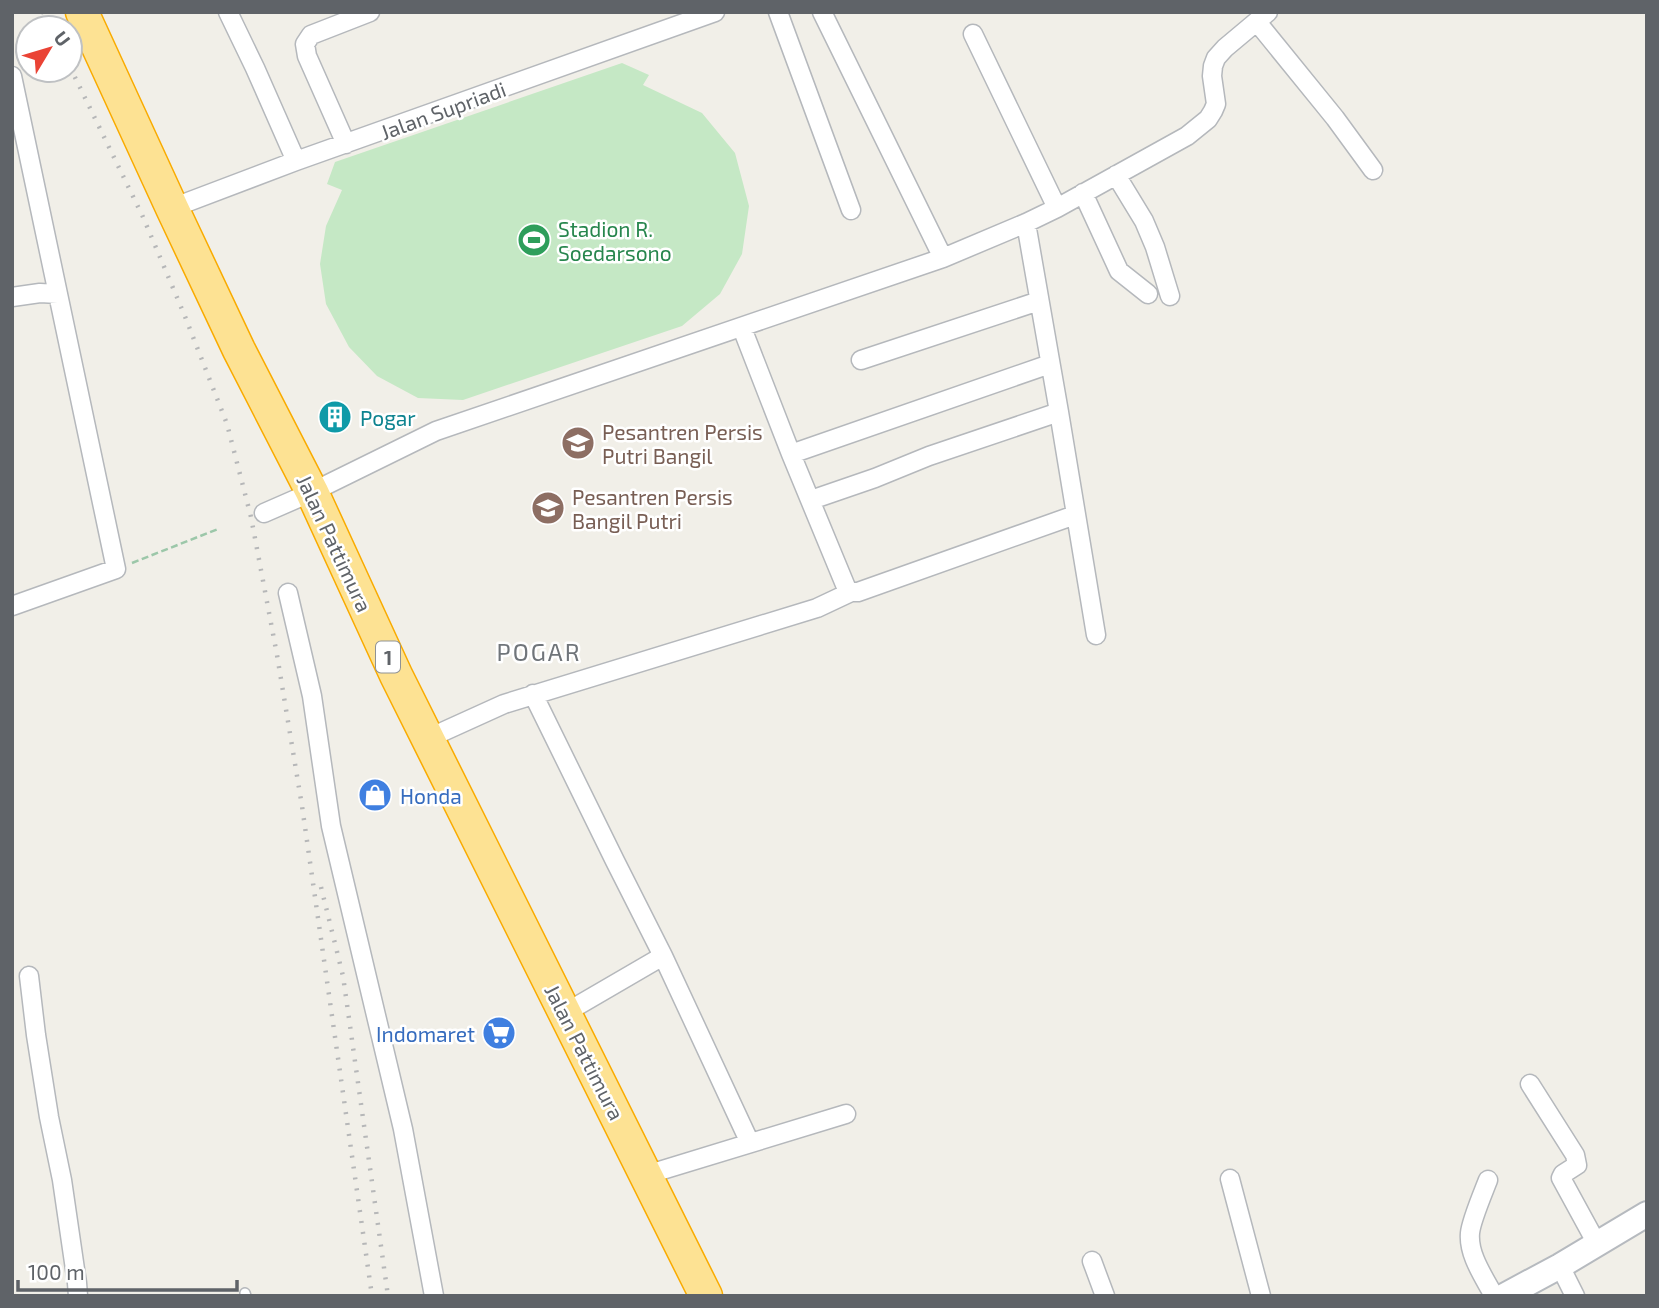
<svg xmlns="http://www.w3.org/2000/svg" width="1659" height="1308" font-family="'Exo 2',sans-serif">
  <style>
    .green { fill: #c5e8c5 }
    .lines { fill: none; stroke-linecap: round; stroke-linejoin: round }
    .lane-casing { stroke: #b5b8bc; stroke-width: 12 }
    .street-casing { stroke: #b5b8bc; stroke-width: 21 }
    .secondary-casing { stroke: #b6babf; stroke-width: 28 }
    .highway-casing { stroke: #f9ab00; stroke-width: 35 }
    .path { stroke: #9cc7a9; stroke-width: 2.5; stroke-dasharray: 7 3.5; stroke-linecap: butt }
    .lane { stroke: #fff; stroke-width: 9 }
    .street { stroke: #fff; stroke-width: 18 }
    .secondary { stroke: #fff; stroke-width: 24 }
    .highway { stroke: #fde293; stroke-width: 32 }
    .rail { stroke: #b6b7b8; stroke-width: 4.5; stroke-dasharray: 2 9; stroke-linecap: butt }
    .labels { text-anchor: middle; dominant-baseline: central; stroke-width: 5; stroke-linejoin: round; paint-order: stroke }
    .shield { fill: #fff; stroke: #8f9295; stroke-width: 2 }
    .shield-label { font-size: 19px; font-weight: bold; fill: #5f6368 }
    .street-label { font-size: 21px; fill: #5f6368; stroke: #fff }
    .leisure-label { font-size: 21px; fill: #27864d; stroke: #fff; text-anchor: start }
    .culture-label { font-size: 21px; fill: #0d838f; stroke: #fff; text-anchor: start }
    .education-label { font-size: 21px; fill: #785e54; stroke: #fff; text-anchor: start }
    .shop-label { font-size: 21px; fill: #366cbe; stroke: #fff; text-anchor: start }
    .quarter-label { font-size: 24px; letter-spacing: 2px; fill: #70757a; stroke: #fff }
  </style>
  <rect width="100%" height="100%" fill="#f1efe8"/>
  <path class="green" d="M622,63L649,75L643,85L702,113L735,153L749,206L742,254L720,294L682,326L463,400L418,398L377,376L349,347L326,304L320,264L326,226L342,190L327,184L335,162Z"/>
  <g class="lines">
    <defs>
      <path id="lane" d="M245,1293L246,1296"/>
      <path id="street" d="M228,12L255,68L296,161
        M778,12L851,210
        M822,12L943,258
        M1257,22L1335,118L1373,170
        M973,34L1057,208
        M12,76L116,569L12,606
        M346,144L307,56L305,44L311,35L370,12
        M1116,175L1144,221L1155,247L1170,296
        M1083,193L1119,271L1148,294
        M172,208L296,161L715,12
        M1026,223L1059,412L1096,635
        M12,297L40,293L58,294
        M742,328L791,454L846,587L851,592
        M861,360L1039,301
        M791,454L1050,364
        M811,500L875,478L929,456L1059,412
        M264,513L312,492L436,431L943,258L1026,223L1057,208L1187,136L1208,119L1213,111L1216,104L1212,76L1213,66L1216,58L1225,48L1268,12
        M288,593L312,696L331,826L403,1129L434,1296
        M533,694L615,861L663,956L750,1143
        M429,738L504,704L817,608L851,592H858L1075,515
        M29,976L36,1035L49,1117L62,1180L77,1283L78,1296
        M565,1013L663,956
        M1530,1084L1575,1155L1577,1165L1563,1174L1561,1178L1597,1244
        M646,1175L846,1114
        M1230,1179L1261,1296
        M1488,1180C1483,1193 1471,1221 1470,1233C1468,1255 1484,1277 1494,1296
        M1092,1261L1105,1296
        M1560,1266L1575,1296"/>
      <path id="secondary" d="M1504,1296L1560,1266L1647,1214"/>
      <path id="highway" d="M82,12L172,208L239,350L312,492L396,675L706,1296"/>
    </defs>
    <use href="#lane" class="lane-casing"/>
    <use href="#street" class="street-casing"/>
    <use href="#secondary" class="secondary-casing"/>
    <use href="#highway" class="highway-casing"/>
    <path class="path" d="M132,563L218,529"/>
    <use href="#lane" class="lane"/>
    <use href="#street" class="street"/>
    <use href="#secondary" class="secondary"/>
    <use href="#highway" class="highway"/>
    <path class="rail" d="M43,12L51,28
      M70,67L143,217L184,314L227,424L251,517L277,655L302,806L372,1296
      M321,887L343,976L388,1296"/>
  </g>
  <defs>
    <symbol id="stadium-disc" viewBox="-11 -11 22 22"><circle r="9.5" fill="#2e9e5b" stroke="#fff"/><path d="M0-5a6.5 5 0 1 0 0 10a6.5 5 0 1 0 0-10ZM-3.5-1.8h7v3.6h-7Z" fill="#fff"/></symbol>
    <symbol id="building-disc" viewBox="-11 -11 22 22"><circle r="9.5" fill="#0f9aa8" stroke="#fff"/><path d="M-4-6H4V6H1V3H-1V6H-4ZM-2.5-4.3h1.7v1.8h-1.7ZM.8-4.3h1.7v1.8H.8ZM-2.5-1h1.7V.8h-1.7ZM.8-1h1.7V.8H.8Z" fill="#fff"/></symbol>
    <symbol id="school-disc" viewBox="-11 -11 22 22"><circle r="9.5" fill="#8d6e63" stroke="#fff"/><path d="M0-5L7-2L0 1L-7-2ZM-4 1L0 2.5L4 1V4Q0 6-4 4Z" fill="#fff"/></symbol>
    <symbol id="shop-disc" viewBox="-11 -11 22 22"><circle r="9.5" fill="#3f7fe0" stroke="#fff"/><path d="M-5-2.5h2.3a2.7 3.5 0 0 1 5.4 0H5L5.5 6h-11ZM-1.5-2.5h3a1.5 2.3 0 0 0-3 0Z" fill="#fff"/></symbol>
    <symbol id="supermarket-disc" viewBox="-11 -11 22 22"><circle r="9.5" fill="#3f7fe0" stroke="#fff"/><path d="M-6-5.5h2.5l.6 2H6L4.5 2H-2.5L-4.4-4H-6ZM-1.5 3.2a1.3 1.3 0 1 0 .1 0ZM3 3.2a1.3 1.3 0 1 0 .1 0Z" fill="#fff"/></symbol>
  </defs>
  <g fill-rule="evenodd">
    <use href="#stadium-disc" x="515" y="221" width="38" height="38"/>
    <use href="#building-disc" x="316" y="398" width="38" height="38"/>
    <use href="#school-disc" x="559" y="424" width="38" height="38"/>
    <use href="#school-disc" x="529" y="489" width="38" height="38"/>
    <use href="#shop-disc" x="356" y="776" width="38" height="38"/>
    <use href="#supermarket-disc" x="480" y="1014" width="38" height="38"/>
  </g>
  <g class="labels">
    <rect class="shield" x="376" y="641.5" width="24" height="31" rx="5"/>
    <g class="shield-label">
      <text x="388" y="657">1</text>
    </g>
    <g class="street-label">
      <text transform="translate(443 110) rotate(-20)">Jalan Supriadi</text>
      <text transform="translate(335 543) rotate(65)">Jalan Pattimura</text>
      <text transform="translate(585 1052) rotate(63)">Jalan Pattimura</text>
    </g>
    <g class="leisure-label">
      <text x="558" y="228">Stadion R.<tspan x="558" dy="24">Soedarsono</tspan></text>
    </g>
    <g class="culture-label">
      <text x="360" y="417">Pogar</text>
    </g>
    <g class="education-label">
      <text x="602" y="431">Pesantren Persis<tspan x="602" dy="24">Putri Bangil</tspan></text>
      <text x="572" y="496">Pesantren Persis<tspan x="572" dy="24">Bangil Putri</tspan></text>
    </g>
    <g class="shop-label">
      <text x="400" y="795">Honda</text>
      <text x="475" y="1033" text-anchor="end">Indomaret</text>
    </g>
    <g class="quarter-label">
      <text x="539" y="651">POGAR</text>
    </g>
  </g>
  <rect width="1659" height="1308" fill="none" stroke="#5f6368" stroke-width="28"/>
  <g transform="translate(49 49) rotate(52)"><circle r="33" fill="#ffffff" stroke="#bfc1c3" stroke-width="2"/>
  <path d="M0-5L12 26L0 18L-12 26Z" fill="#ea4335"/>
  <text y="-10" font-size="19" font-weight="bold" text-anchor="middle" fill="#5f6368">U</text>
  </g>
  <path d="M18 1280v10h219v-10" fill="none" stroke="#5f6368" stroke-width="3.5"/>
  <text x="28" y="1280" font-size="21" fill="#5f6368" stroke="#ffffff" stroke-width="5" paint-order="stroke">100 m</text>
</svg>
